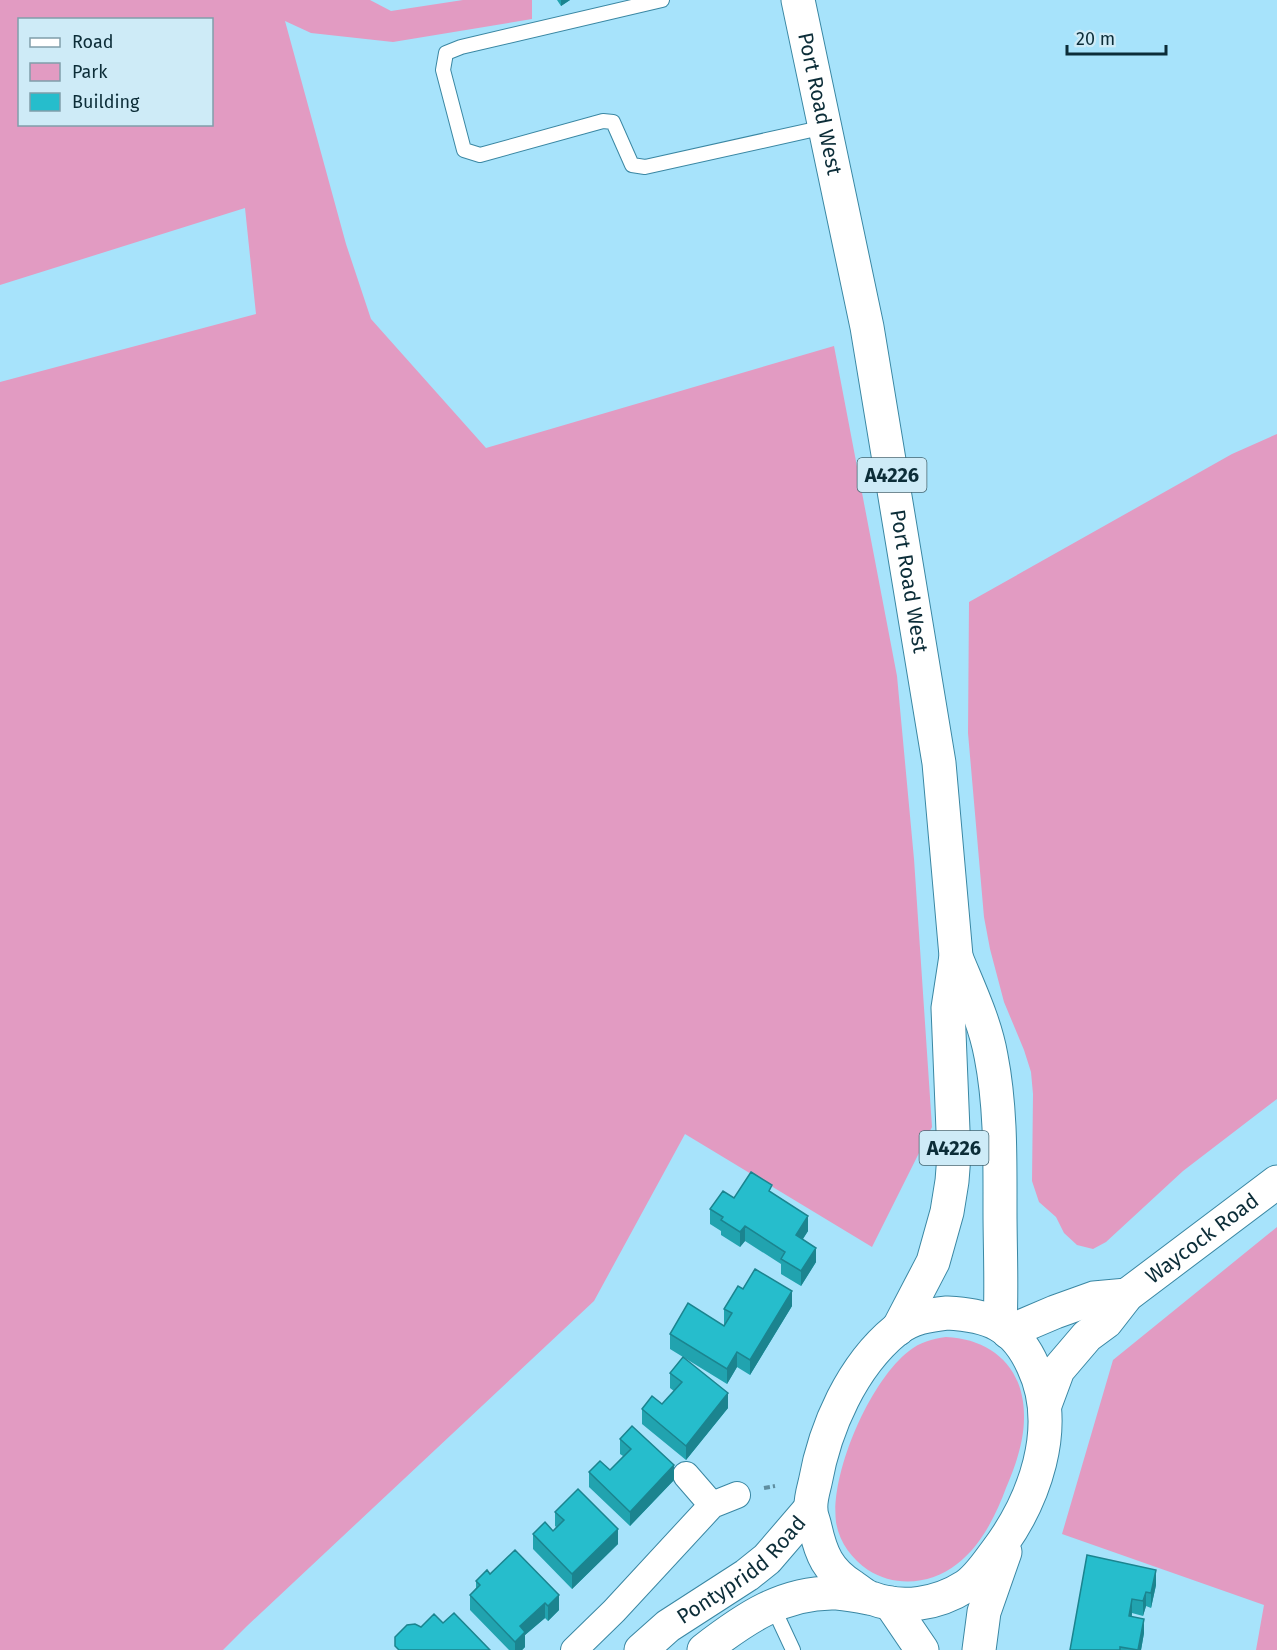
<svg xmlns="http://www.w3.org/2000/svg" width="1277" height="1650" font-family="'Fira Sans',sans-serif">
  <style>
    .green { fill: #e29bc2; fill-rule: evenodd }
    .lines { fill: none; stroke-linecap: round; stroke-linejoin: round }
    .lane-casing { stroke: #3a87a3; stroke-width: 16 }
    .street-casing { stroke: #3a87a3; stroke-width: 28 }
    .secondary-casing { stroke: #3a87a3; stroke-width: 35 }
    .primary-casing { stroke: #3a87a3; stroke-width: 35 }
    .path { stroke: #5f8ea0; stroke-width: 4; stroke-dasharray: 6 3; stroke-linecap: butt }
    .lane { stroke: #fff; stroke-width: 14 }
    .street { stroke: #fff; stroke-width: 26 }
    .secondary { stroke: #fff; stroke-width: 33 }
    .primary { stroke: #fff; stroke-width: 33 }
    .wall { fill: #21a3af }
    .shaded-wall { fill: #1b848f }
    .building { fill: #26bdcc; stroke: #1b848f; stroke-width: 1.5 }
    .labels { text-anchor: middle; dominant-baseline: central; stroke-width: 4.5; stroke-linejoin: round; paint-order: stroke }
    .shield { fill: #ceebf7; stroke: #466671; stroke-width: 1.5 }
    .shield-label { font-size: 20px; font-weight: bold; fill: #0c2d38 }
    .street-label { font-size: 21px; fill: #0c2d38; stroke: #ceebf7 }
  </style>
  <rect width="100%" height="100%" fill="#a7e3fb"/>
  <path class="green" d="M0,0H370L391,11L463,0H532V19L393,42L311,33L285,21L346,244L371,319L486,448L834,346L897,676L914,859L932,1127L872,1247L685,1134L594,1301L247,1626L223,1650H0V382L256,314L245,208L0,285ZM20,20H212V124H20Z
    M1277,434V1099L1183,1171L1106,1242L1093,1249L1077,1245L1064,1233L1056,1217L1039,1202L1032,1181L1033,1094L1031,1072L1024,1050L1004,1002L990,949L984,917L968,733L969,602L1232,454Z
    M1277,1227V1650H1256L1264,1605L1062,1534L1113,1360Z
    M946,1337C993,1339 1025,1369 1024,1418C1024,1442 1015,1467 1006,1488C996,1515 981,1546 957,1564C932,1584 896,1588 868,1570C852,1559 839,1542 836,1522C830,1473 870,1381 909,1351C920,1342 932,1339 946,1337Z"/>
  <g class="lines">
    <defs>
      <path id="lane" d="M662,0L461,47L446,53L443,70L464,150L480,155L603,121L613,122L632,165L645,167L825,127
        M772,1605L793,1650"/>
      <path id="street" d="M686,1475L712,1505L737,1495
        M574,1650L614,1611L712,1505"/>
      <g id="secondary">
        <path id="s1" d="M641,1650L668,1626L747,1575L767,1559L810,1509"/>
        <path d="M704,1650C744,1619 784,1591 837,1593C848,1594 859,1596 869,1598"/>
      </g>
      <g id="primary">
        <path id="s2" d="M798,0L867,327L939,763L956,956L948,1008L954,1155L952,1181L947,1212L933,1262L898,1329"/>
        <path d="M956,957C969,989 985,1022 991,1056C1001,1107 1000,1159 1000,1211C1000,1249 1002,1287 1000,1325"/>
        <path d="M947,1313C964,1314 984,1316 999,1325C1015,1334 1026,1350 1033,1366C1062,1427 1034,1502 996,1552C987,1564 978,1578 966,1586C938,1604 902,1610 871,1598C864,1596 858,1590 852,1586C828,1571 821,1554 815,1527C814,1522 811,1515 811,1510C810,1501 813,1491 815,1483C825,1427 852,1366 896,1330C911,1318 929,1315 947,1313Z"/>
        <path d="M1008,1332L1055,1312L1094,1298L1127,1295"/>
        <path id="s3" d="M1045,1405L1058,1370L1087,1336L1106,1322L1127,1295L1277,1182"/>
        <path d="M890,1603L922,1650"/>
        <path d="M979,1650L984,1612L1005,1552"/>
      </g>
    </defs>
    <use href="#lane" class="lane-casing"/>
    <use href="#street" class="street-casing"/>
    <use href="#secondary" class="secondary-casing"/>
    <use href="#primary" class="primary-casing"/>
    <path class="path" d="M764,1488L775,1486"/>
    <use href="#lane" class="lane"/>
    <use href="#street" class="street"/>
    <use href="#secondary" class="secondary"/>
    <use href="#primary" class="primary"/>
  </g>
  <path class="wall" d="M557,0H570L561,6Z
    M772,1194L808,1231L803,1239L816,1262L801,1286L781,1274V1264L745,1241L740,1247L721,1235V1231L710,1224V1209L734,1198Z
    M743,1289L792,1306L750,1375L737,1367L727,1384L670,1349V1334L724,1326L725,1324H724V1309Z
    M670,1373L728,1408L686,1460L642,1424V1409L662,1404L674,1391L670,1388Z
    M620,1439L674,1480L630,1526L589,1487V1472L610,1470L623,1456L620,1454Z
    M555,1512L618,1544L572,1589L533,1549V1534L553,1531L556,1527L555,1526Z
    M1087,1555L1156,1585L1151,1608L1146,1606L1143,1616L1132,1613V1616L1144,1633L1141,1650H1070Z
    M490,1574L559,1610L548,1621L545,1618L525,1635V1647L522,1650H509L470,1610V1595L476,1588V1581Z"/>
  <path class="shaded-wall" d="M561,0H570L561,6Z
    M808,1216V1231L796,1249V1235Z
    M745,1226V1241L740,1247V1232Z
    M816,1248V1262L801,1286V1271Z
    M792,1291V1306L750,1375V1360Z
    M737,1352V1367L727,1384V1369Z
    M728,1393V1408L686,1460V1446Z
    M674,1465V1480L630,1526V1512Z
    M618,1529V1544L572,1589V1574Z
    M1156,1570V1585L1151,1608V1593Z
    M1146,1592V1606L1143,1616V1601Z
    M559,1595V1610L548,1621V1606Z
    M1132,1599V1613L1129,1630V1616Z
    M545,1603V1618L525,1635V1647L522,1650H515V1642L520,1626Z
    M1144,1619V1633L1141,1650H1138Z"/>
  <path class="building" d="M751,1172L772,1185L769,1191L808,1216L796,1235L816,1248L801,1271L781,1259L785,1252L745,1226L740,1232L721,1220L723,1217L710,1209L723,1191L734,1198Z
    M755,1269L792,1291L750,1360L737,1352L727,1369L670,1334L688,1303L724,1326L732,1313L724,1309L738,1286L743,1289Z
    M683,1357L728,1393L686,1446L642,1409L652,1396L662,1404L682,1382L670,1373Z
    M632,1426L674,1465L630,1512L589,1472L600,1461L610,1470L631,1449L620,1439Z
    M578,1489L618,1529L572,1574L533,1534L545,1522L553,1531L564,1520L555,1512Z
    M515,1550L559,1595L548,1606L545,1603L520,1626L525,1632L515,1642L470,1595L480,1585L476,1581L487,1570L490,1574Z
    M1087,1555L1156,1570L1151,1593L1146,1592L1143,1601L1132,1599L1129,1616L1144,1619L1138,1650L1120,1647V1650H1070Z
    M454,1613L490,1650H399L395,1646V1637L407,1625L415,1624L421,1627L434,1614L443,1623Z"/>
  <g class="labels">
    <g class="shield">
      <rect x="857.5" y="458" width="69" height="34" rx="4.5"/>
      <rect x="919.5" y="1131" width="69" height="34" rx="4.5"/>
    </g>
    <g class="shield-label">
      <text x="892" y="475">A4226</text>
      <text x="954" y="1148">A4226</text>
    </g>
    <g class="street-label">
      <text stroke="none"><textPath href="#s2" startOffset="106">Port Road West</textPath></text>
      <text stroke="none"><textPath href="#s2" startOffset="592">Port Road West</textPath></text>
      <text stroke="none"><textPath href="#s3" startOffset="234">Waycock Road</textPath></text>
      <text stroke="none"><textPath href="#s1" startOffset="129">Pontypridd Road</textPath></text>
    </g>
  </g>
  <rect x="18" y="18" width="195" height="108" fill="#ceebf7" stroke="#809fab" stroke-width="1.5"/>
  <rect x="30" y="38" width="30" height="9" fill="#ffffff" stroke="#809fab" stroke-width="1.5"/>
  <text x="72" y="48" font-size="18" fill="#0c2d38">Road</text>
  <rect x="30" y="63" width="30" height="18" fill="#e29bc2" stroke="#809fab" stroke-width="1.5"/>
  <text x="72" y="78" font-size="18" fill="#0c2d38">Park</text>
  <rect x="30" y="93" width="30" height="18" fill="#26bdcc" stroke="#809fab" stroke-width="1.5"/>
  <text x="72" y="108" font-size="18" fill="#0c2d38">Building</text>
  <path d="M1067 45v9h99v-9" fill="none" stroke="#0c2d38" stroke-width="3"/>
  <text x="1076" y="45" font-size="18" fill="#0c2d38" stroke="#ceebf7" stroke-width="4.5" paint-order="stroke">20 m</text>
</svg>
